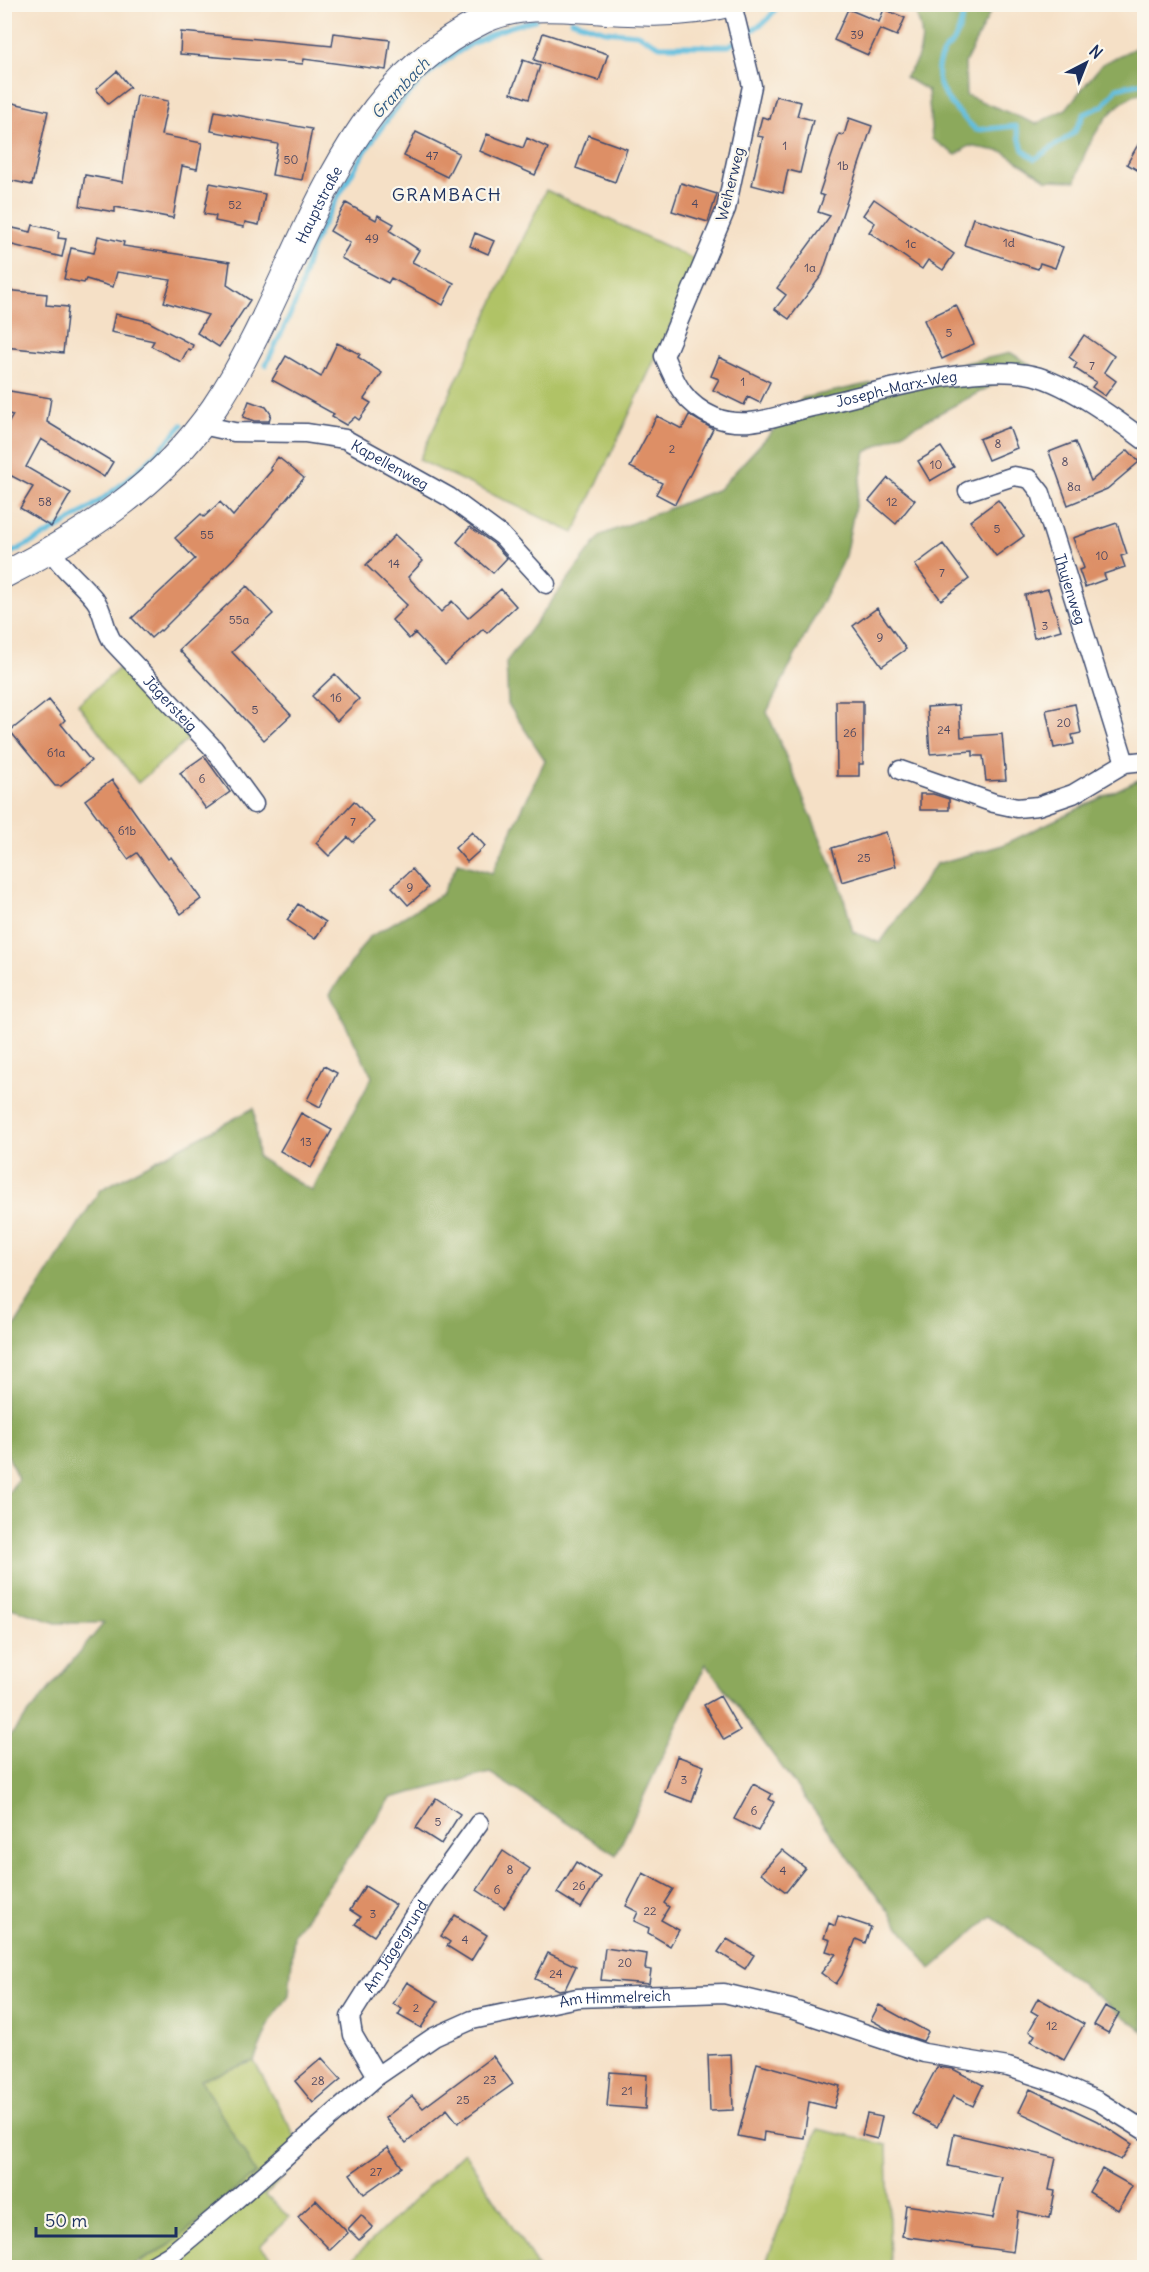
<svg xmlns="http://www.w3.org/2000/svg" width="1149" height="2272" font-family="Delius,sans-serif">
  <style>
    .green { fill: #b0c366; stroke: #667962; stroke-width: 1.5 }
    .forest { fill: #8ca95b; stroke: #546c5c; stroke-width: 1.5 }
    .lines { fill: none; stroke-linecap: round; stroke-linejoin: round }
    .stream { stroke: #5fbdde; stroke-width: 5 }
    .building { fill: #dd8f66 }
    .minor-casing { stroke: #3c4a6e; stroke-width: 21 }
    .secondary-casing { stroke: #3c4a6e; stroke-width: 28 }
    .minor { stroke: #fff; stroke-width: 18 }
    .secondary { stroke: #fff; stroke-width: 26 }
    .labels { text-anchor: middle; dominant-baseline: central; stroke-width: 4.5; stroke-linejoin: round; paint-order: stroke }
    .number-label { font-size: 12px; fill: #4c4760 }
    .street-label { font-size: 15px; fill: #1b2f5e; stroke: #fbf7ec }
    .water-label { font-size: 16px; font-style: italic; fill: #2f5a84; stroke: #fbf7ec }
    .quarter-label { font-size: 18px; letter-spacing: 1.5px; fill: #1b2f5e; stroke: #fbf7ec }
  </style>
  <rect width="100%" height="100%" fill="#fbf7ec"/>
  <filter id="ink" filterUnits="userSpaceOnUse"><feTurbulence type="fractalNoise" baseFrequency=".0167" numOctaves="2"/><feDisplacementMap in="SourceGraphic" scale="12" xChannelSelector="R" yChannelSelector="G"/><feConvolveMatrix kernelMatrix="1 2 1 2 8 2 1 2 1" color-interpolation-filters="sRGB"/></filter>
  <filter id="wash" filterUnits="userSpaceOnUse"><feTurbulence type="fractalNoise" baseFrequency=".008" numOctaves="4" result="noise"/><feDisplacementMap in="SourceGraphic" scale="24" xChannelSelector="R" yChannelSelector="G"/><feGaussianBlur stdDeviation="1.35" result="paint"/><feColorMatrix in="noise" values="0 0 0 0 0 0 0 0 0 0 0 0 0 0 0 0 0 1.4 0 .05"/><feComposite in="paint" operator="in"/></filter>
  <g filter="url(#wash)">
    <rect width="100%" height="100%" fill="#f5e0c6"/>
    <path class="green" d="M546,190L700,262L574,533L419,460Z
      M124,664L193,735L138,783L78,704Z
      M254,2061L305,2155L265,2195L289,2217L260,2246L279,2267L143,2268L140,2262L170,2245L201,2080Z
      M818,2129L887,2145L890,2267H764Z
      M464,2152L538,2267H344Z"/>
    <path class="forest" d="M911,5H991L993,7L965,63L966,95L1036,124L1066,109L1102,64L1135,48H1144V92C1108,101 1084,147 1076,181L1047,180L1004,152L969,146L956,155L932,139L928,91L905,77C925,54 927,31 911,5Z
      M1011,353L1031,365L866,452L845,556L767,712L841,887L853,932L880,943L936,864L1003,845L1144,777V2032L992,1916L931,1969L706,1664L616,1855L490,1773L391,1798L294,1934L289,1996L271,2020L254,2061L201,2080L256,2173L170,2245L130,2267H5V1742L104,1623H56L5,1606V1498L18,1479L5,1449L4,1343L100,1190L254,1108L258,1157L312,1191L372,1077L330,994L368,938L442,894L458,863L492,873L545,760L508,704L506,662L601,535L719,489L803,398Z"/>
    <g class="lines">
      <path class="stream" d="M972,4C958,17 963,27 954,41C950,46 944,50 942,55C926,85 957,111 976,130L1016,126L1023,150L1035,159L1074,133L1084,114L1103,106L1117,88L1144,82
        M571,20L605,31L637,34L660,46H729L766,21L780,4
        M266,365C276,343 288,321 297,299C303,283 305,266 311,250C320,228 333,206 345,185C389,107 443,40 535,20
        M4,556C72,525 134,482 182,425"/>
    </g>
    <g id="blocks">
      <path class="building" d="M848,9L879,22L884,9L905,18L897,36L880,29L868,55L834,40Z
        M181,32L332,46L334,33L390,40L386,70L304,59L303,64L180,54Z
        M543,33L608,54L599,81L534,60Z
        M523,60L540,66L529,99L511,93Z
        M117,71L130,87L108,104L96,89Z
        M137,95L168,101L161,135L202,143L197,169L182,166L173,218L115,207V212L80,206L85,175L123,182Z
        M776,96L801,102L797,116L813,120L800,173L788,170L783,193L752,185L763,137L757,136L762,117L770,119Z
        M4,101L48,111L32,185L4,179Z
        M215,111L312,129L302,180L272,175L278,144L211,131Z
        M849,118L872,126L822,275L789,319L775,309L786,295L777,288L830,216L818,212L824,196L819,194L839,134L844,135Z
        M416,132L459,153L447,177L404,156Z
        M487,134L523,148L527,138L548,148L535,175L480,151Z
        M1144,134V174L1127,164Z
        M588,135L627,149L615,182L576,168Z
        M210,183L265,194L259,225L245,222L244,227L215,221L216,216L204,214Z
        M681,183L717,194L708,222L672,211Z
        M874,199L954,254L943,270L928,260L922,269L869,232L875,223L863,215Z
        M346,203L376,220L378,215L394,224L390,231L419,250L412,262L454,283L443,305L391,278L388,283L341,258L350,243L330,231Z
        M973,218L1063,247L1055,268L1040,263L1038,269L964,245Z
        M33,225L59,231L58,238L66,239L62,257L4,243V226L31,232Z
        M475,233L494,241L488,254L470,246Z
        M98,236L124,242L123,246L230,262L227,285L250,300L219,347L197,333L208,315L164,302L171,280L117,272L113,287L86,279L84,283L64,279L71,248L94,253Z
        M4,290L47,294L46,305L68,307L63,353L4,347Z
        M956,305L974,344L942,359L924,320Z
        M115,314L147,321L193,345L191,350L188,349L181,362L151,346L154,341L111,332Z
        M1084,335L1114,356L1104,372L1116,381L1105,396L1092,387L1096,382L1074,368L1077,363L1069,357Z
        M337,343L360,354L358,357L382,373L364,399L371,403L359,420L355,417L346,425L332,417L334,414L272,380L286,356L321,377Z
        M719,357L770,382L760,403L748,397L744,405L713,390L719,379L711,376Z
        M4,390L51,398L47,422L113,462L104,477L41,439L26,467L71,493L51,527L20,508L33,487L4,472V431L13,415L4,413Z
        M249,401L266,407L271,414L269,421H254L243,417Z
        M689,415L713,429L675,504L656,494L662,483L630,467L657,416L682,429Z
        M1009,427L1017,448L988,460L979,439Z
        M1075,442L1091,481L1128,450L1139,462L1107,489L1068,505L1049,452Z
        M941,447L954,467L930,481L918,461Z
        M278,457L304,478L253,539L161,631L160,630L151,638L132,618L195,559L175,538L201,514L204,517L220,502L233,516L272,470L270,468Z
        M888,478L915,500L896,524L869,501Z
        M998,500L1024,536L996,556L970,521Z
        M1117,523L1127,554L1121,556L1125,567L1104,574L1106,579L1085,587L1079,570L1084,568L1073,538Z
        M470,527L494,544L507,558L493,573L457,542Z
        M395,535L423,561L408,577L441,612L452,601L468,618L501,589L516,606L487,633L483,629L445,665L415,633L409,639L392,620L407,605L366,565Z
        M943,544L969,579L941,600L915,565Z
        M247,586L273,614L232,652L291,715L264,740L179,650Z
        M1048,589L1061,630L1034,638L1025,595Z
        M877,608L906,649L882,666L853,626Z
        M335,674L359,699L337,721L312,696Z
        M49,700L65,720L61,724L91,761L61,786H55L10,731Z
        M836,701H863V764H859V776H837Z
        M1075,704L1081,733L1072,735L1074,744L1054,748L1046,710Z
        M959,705L961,737L1002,734L1006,780L986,781L983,756H973V751L930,754L927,707Z
        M204,756L230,792L206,809L180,773Z
        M112,780L168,859L171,857L201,899L181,914L137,853L128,859L85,800Z
        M920,794H933L949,799V810H920Z
        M354,801L374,822L353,842L348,837L329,856L316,843Z
        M472,832L485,846L467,862L455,848Z
        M886,832L896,866L842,882L832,848Z
        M412,869L428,888L408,905L392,887Z
        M298,904L326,922L315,939L287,920Z
        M324,1066L337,1073L320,1107L307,1100Z
        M301,1113L332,1130L311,1168L280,1151Z
        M720,1696L740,1731L724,1740L704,1705Z
        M677,1756L704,1766L692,1802L665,1792Z
        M753,1784L772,1794L769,1799L774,1802L758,1831L734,1819Z
        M436,1798L460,1814L441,1844L416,1828Z
        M782,1850L805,1868L786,1892L761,1873Z
        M503,1851L530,1869L504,1908L477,1890Z
        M576,1862L600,1877L581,1908L557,1893Z
        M643,1873L673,1889L664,1903L669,1907L661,1920L679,1930L670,1946L648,1933L649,1928L634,1921L638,1912L626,1906Z
        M365,1886L396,1905L374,1936L355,1924L361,1917L350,1910Z
        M455,1915L487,1935L471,1961L447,1946L450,1942L441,1936Z
        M838,1916L871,1927L865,1943L856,1939L842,1975L836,1984L821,1973L836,1954L826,1951L830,1940L824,1938L829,1923L835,1926Z
        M727,1939L754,1955L745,1969L718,1952Z
        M605,1948L647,1954L645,1969L651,1970L649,1984L601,1980Z
        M548,1953L576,1966L565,1989L558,1990L535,1979Z
        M407,1982L438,2001L421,2028L398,2015L402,2009L393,2004Z
        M1038,1998L1084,2024L1064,2060L1031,2041L1035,2035L1029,2031L1038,2015L1031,2011Z
        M879,2005L928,2032L923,2041L889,2030L871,2020Z
        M1105,2006L1119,2013L1108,2033L1094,2025Z
        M731,2054L733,2110L710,2111L708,2055Z
        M493,2056L513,2084L458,2123L447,2109L406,2143L385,2118L412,2096L423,2108Z
        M322,2058L341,2079L313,2103L295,2081Z
        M757,2063L840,2086L834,2108L809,2102L804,2138L764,2132L763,2141L738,2136Z
        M937,2067L953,2069L983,2085L973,2106L953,2096L937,2127L912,2114Z
        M610,2072L647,2075L645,2109L607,2106Z
        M1030,2089L1097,2121L1132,2144L1121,2160L1019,2112Z
        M867,2114L882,2117L877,2139L862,2135Z
        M954,2134L1056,2158L1049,2190L1055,2191L1050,2218L1018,2211L1013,2252L902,2236L906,2205L993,2218L1002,2177L948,2166Z
        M388,2147L402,2167L364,2194L350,2174Z
        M1102,2169L1132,2186L1118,2210L1089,2192Z
        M316,2200L348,2233L330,2250L298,2217Z
        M361,2215L373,2227L359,2240L348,2229Z"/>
    </g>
  </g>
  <g filter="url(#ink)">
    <use href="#blocks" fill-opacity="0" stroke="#3c4a6e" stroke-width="1.5"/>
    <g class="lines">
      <defs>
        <g id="minor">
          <path id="s1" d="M732,4L752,86L726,209L664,356C676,384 684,404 714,417C748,431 780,414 812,407C875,393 963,365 1026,374C1062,379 1116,419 1144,440"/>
          <path id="s2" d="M202,425L234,432L306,433L345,439L449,497L502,536L546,584"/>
          <path id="s3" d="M968,491L1014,476L1030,479L1041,493L1125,763"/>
          <path id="s4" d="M51,551C64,571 81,582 95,600C104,611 104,630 113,642L214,749L254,804"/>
          <path d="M900,770L994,803L1017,808L1038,806L1073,794L1125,763L1144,761"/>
          <path id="s5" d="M377,2076L353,2035L350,2017L427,1895L479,1823"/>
          <path id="s6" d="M148,2268L170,2255L225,2209L377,2076L434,2037L472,2020L577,1998L724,1993L791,2009L924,2053L1008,2067L1057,2083L1098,2101L1144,2130"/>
        </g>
        <g id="secondary">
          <path id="s7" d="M4,575C86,533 161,485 214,408C303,277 327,95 484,20C518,4 557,8 593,10C638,13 683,16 728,4"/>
        </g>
      </defs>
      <use href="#minor" class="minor-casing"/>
      <use href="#secondary" class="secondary-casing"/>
      <use href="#minor" class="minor"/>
      <use href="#secondary" class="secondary"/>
    </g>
  </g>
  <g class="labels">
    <g class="number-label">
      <text x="857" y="34">39</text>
      <text x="785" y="145">1</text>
      <text x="432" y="155">47</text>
      <text x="291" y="159">50</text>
      <text x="843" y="165">1b</text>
      <text x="695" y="203">4</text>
      <text x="235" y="204">52</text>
      <text x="372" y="238">49</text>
      <text x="1009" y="242">1d</text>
      <text x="911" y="243">1c</text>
      <text x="810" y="267">1a</text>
      <text x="949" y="332">5</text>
      <text x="1092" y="365">7</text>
      <text x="743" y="381">1</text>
      <text x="998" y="443">8</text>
      <text x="672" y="448">2</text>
      <text x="1065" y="461">8</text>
      <text x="936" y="464">10</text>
      <text x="1074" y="486">8a</text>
      <text x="45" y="501">58</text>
      <text x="892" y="501">12</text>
      <text x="997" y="528">5</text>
      <text x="207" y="534">55</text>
      <text x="1102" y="555">10</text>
      <text x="394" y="563">14</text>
      <text x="942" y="572">7</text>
      <text x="239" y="619">55a</text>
      <text x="1045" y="625">3</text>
      <text x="880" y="637">9</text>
      <text x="336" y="697">16</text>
      <text x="255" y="709">5</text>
      <text x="1064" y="722">20</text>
      <text x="944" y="729">24</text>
      <text x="850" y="732">26</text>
      <text x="56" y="752">61a</text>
      <text x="202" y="778">6</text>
      <text x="353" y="821">7</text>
      <text x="127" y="830">61b</text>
      <text x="864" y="857">25</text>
      <text x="410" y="887">9</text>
      <text x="306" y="1141">13</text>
      <text x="684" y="1779">3</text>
      <text x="754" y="1810">6</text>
      <text x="438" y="1821">5</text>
      <text x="510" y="1869">8</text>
      <text x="783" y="1870">4</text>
      <text x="579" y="1885">26</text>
      <text x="497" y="1889">6</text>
      <text x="650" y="1910">22</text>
      <text x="373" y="1913">3</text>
      <text x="465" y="1939">4</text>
      <text x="625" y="1962">20</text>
      <text x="556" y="1973">24</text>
      <text x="416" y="2007">2</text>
      <text x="1052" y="2025">12</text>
      <text x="490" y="2079">23</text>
      <text x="318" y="2080">28</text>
      <text x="627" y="2090">21</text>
      <text x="463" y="2099">25</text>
      <text x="376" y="2171">27</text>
    </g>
    <g class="street-label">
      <text transform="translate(730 184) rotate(-76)">Weiherweg</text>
      <text stroke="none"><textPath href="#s7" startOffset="500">Hauptstraße</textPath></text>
      <text stroke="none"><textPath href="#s1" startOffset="638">Joseph-Marx-Weg</textPath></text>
      <text stroke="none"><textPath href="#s2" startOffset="196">Kapellenweg</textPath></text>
      <text stroke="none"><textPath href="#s3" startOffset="183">Thujenweg</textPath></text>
      <text stroke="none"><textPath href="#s4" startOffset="196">Jägersteig</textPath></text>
      <text stroke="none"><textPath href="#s5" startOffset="150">Am Jägergrund</textPath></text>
      <text stroke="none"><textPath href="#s6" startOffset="555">Am Himmelreich</textPath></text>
    </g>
    <g class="water-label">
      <text transform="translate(400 88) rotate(-47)">Grambach</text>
    </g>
    <g class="quarter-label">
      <text x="447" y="194">GRAMBACH</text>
    </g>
  </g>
  <rect width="1149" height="2272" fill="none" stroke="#fbf7ec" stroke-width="24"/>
  <g transform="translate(1086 63) rotate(42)" stroke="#fbf7ec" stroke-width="4.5" paint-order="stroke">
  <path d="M0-4.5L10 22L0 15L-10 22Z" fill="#1b2f5e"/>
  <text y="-9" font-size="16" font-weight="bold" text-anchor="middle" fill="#1b2f5e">N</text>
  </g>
  <path d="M36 2227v9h140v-9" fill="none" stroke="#1b2f5e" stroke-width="3"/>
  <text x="45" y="2227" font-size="18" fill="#1b2f5e" stroke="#fbf7ec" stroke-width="4.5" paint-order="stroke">50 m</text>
</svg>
